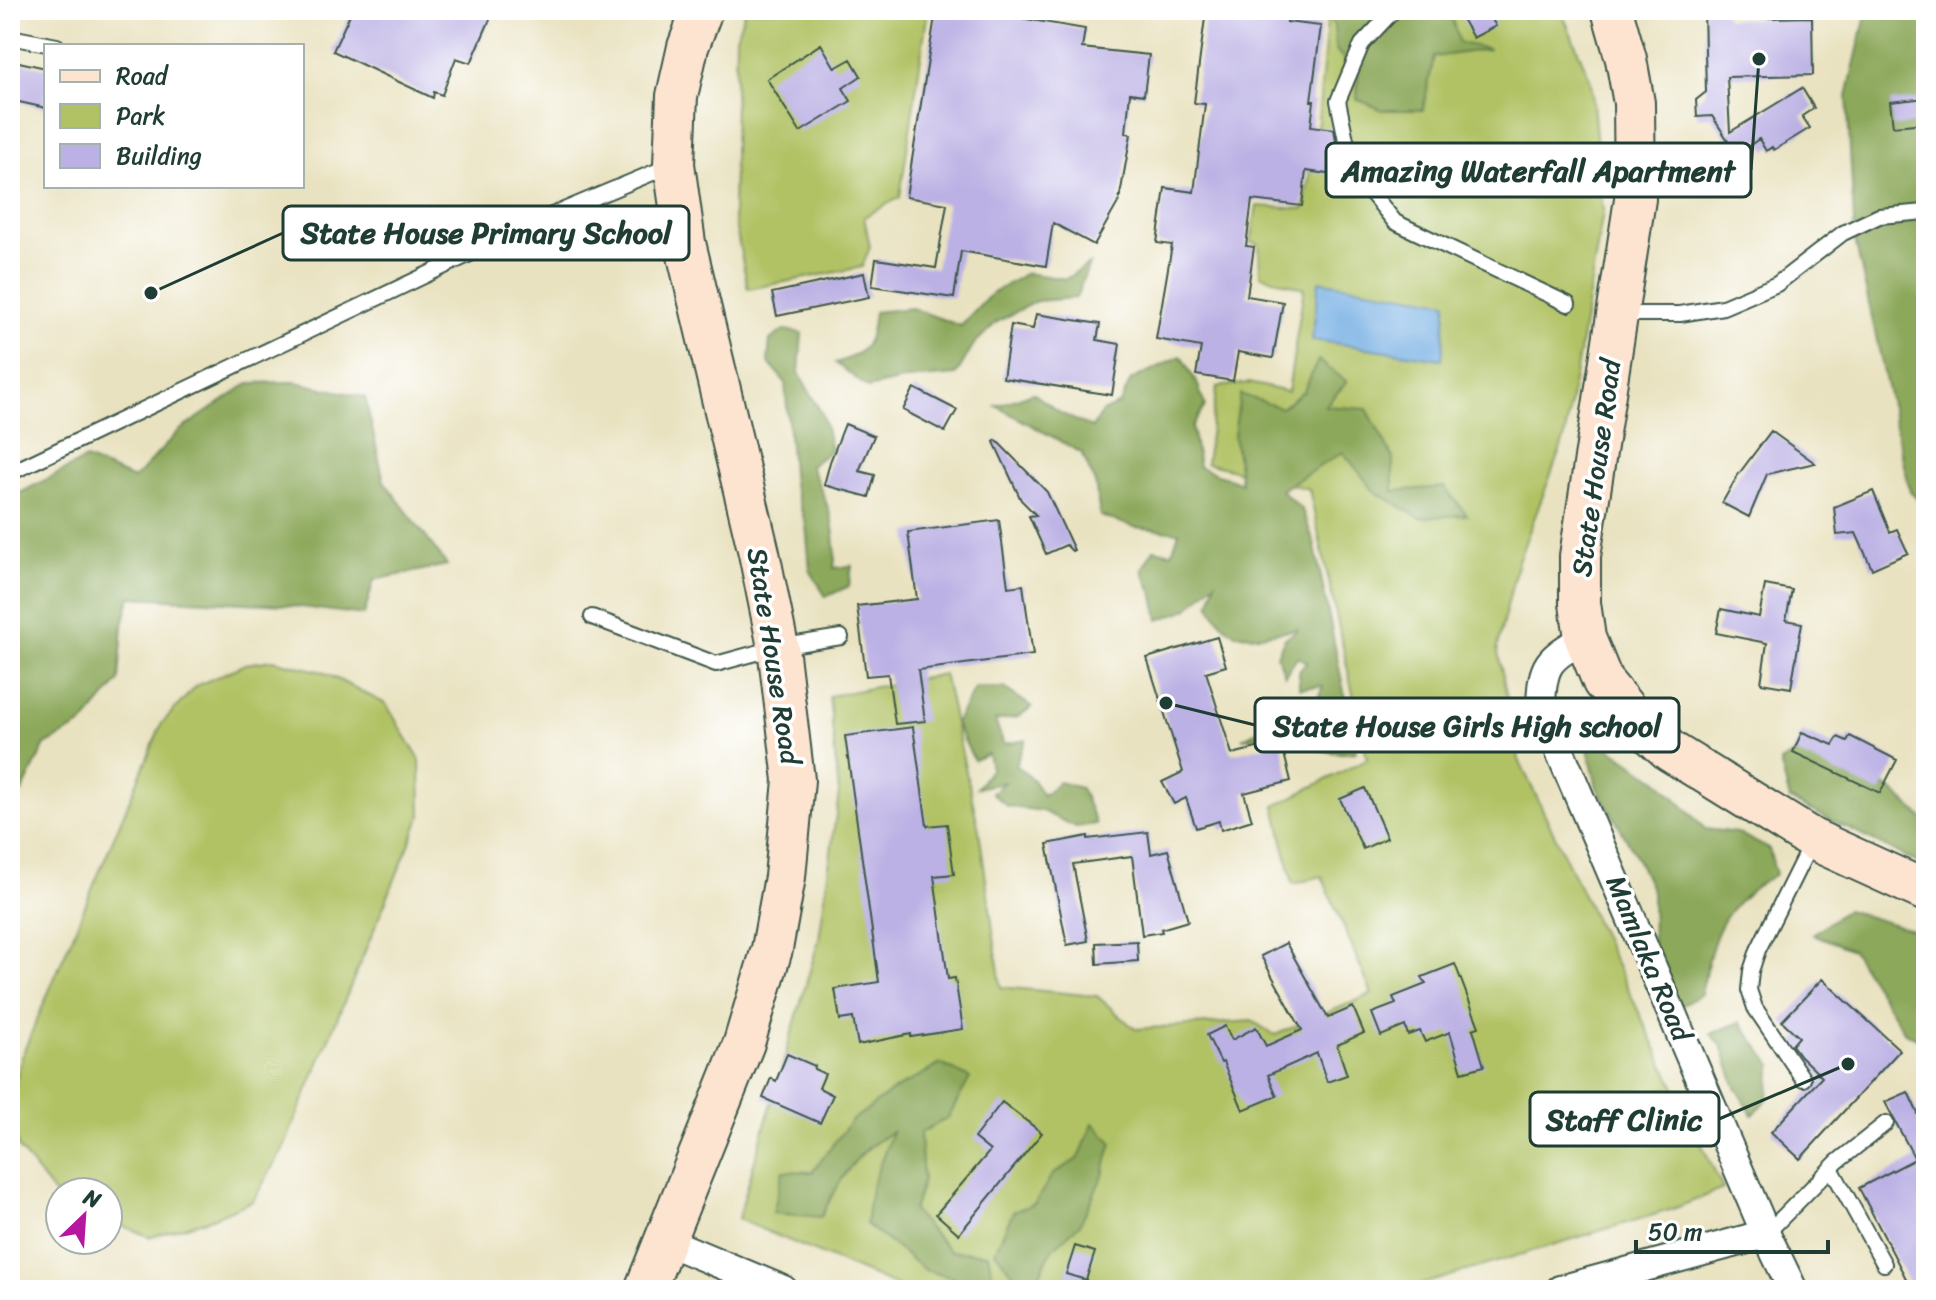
<svg xmlns="http://www.w3.org/2000/svg" width="1936" height="1300" font-family="Sriracha,sans-serif">
  <style>
    .green { fill: #b1c265; stroke: #68804c; stroke-width: 2 }
    .forest { fill: #8ca85a; stroke: #567247; stroke-width: 2 }
    .water { fill: #73ade3; stroke: #49758c; stroke-width: 2 }
    .building { fill: #bbb1e4 }
    .lines { fill: none; stroke-linecap: round; stroke-linejoin: round }
    .lane-casing { stroke: #3d5649; stroke-width: 18 }
    .street-casing { stroke: #3d5649; stroke-width: 32 }
    .secondary-casing { stroke: #3d5649; stroke-width: 44 }
    .lane { stroke: #fff; stroke-width: 14 }
    .street { stroke: #fff; stroke-width: 28 }
    .secondary { stroke: #fde4d1; stroke-width: 40 }
    .labels { text-anchor: middle; dominant-baseline: central; stroke-width: 7; stroke-linejoin: round; paint-order: stroke }
    .street-label { font-size: 28px; fill: #1f3d34; stroke: #fff }
    .leader { fill: none; stroke: #1f3d34; stroke-width: 3 }
    .callout-dot { fill: #1f3d34; stroke: #fff; stroke-width: 3 }
    .callout { fill: #fff; stroke: #1f3d34; stroke-width: 3 }
    .callout-label { font-size: 30px; text-anchor: middle; font-weight: bold; fill: #1f3d34 }
  </style>
  <rect width="100%" height="100%" fill="#fff"/>
  <filter id="ink" filterUnits="userSpaceOnUse"><feTurbulence type="fractalNoise" baseFrequency=".0125" numOctaves="2"/><feDisplacementMap in="SourceGraphic" scale="16" xChannelSelector="R" yChannelSelector="G"/><feConvolveMatrix kernelMatrix="1 2 1 2 8 2 1 2 1" color-interpolation-filters="sRGB"/></filter>
  <filter id="wash" filterUnits="userSpaceOnUse"><feTurbulence type="fractalNoise" baseFrequency=".006" numOctaves="4" result="noise"/><feDisplacementMap in="SourceGraphic" scale="32" xChannelSelector="R" yChannelSelector="G"/><feGaussianBlur stdDeviation="1.8" result="paint"/><feColorMatrix in="noise" values="0 0 0 0 0 0 0 0 0 0 0 0 0 0 0 0 0 1.4 0 .05"/><feComposite in="paint" operator="in"/></filter>
  <g filter="url(#wash)">
    <rect width="100%" height="100%" fill="#e9e2c0"/>
    <path class="green" d="M745,10H928L900,197L864,217L870,247L862,267L748,289L733,214L736,37Z
      M1299,10H1561L1591,81L1603,212L1564,440L1518,561L1497,647L1519,760L1723,1189L1673,1209L1403,1290H906L738,1219L819,939L839,793L829,696L944,674L979,830L1001,987L1097,996L1135,1029L1252,1021L1275,1035L1372,994L1322,876L1293,884L1275,806L1367,759L1309,489L1206,463L1217,387L1249,383L1288,392L1304,288L1260,275L1259,244L1251,242L1257,206L1304,209L1318,120L1327,22Z
      M273,660L323,672L386,704L420,760L421,816L284,1147L253,1201L207,1220L150,1237L108,1220V1192H60V1197L54,1194L18,1147L11,1097L23,1053L162,723L196,686L245,664Z"/>
    <path class="forest" d="M1325,10H1444L1450,12L1459,43L1490,49L1434,57L1423,110H1382L1357,99L1358,75L1336,50L1334,26Z
      M1867,10H1926V507L1910,492L1855,240L1847,96Z
      M1089,264L1076,298L1036,301L997,322L974,344L956,375L907,379L868,388L836,363C868,352 870,345 874,312L912,308L961,326L990,295L1026,273L1066,279Z
      M784,330L802,333L799,373L823,416L831,450L810,466C827,500 839,530 834,568L852,566L849,586L826,597L810,570L806,525L793,485L785,382L768,362L770,340Z
      M1181,356L1198,385L1205,406L1192,427L1199,467L1241,483L1234,435L1240,394L1281,408L1304,391L1318,360L1347,382L1325,406L1367,409L1393,458V491L1444,487L1467,515L1420,518L1374,491L1343,452L1281,490L1302,510L1314,542L1356,752C1331,756 1310,748 1293,731L1242,739L1274,721L1312,711L1323,686L1299,688V671L1307,662L1297,657L1285,675L1277,655L1285,638L1299,629C1256,633 1234,651 1210,605L1215,582L1188,609L1159,620L1154,596L1142,569L1154,549L1172,553L1179,532L1134,527L1100,516L1095,483L1082,453L996,406L1033,393L1062,414L1092,428L1102,412L1120,404L1131,380Z
      M295,382L365,397L384,481L447,565L374,580L364,615L285,605L130,597L123,625L119,681L83,724L45,745L11,814L10,840V498L86,459L134,479L179,431L249,383Z
      M975,688H1004L1032,707L1018,717L995,721L1004,744L1026,740L1015,765L1032,779L1043,795L1059,782L1081,788L1096,824L1076,827L1042,811L1007,806L992,793L1004,782L977,788L991,768L988,754L974,760L955,723Z
      M1818,741L1893,791L1926,821V867L1790,800L1780,762Z
      M1587,744H1604L1661,783L1705,829L1738,833L1769,849L1776,874C1720,907 1714,932 1701,994L1680,1007L1653,950L1652,891L1634,852L1597,788Z
      M1846,910L1926,934V1043L1904,1031L1852,950L1813,934Z
      M1740,1022L1772,1065L1768,1098L1753,1115L1735,1085L1722,1046L1711,1034Z
      M941,1064L970,1078L948,1118L920,1133L923,1180L913,1211L950,1251L988,1254L996,1290L925,1270L866,1224L871,1188L892,1132C854,1152 840,1180 821,1217L773,1213L783,1171L812,1172L851,1121L894,1090Z
      M1093,1123L1112,1142L1103,1175L1080,1224L1052,1249L1037,1280L1012,1273L995,1251L1013,1212L1035,1203L1052,1175L1079,1158Z"/>
    <path class="water" d="M1319,281L1447,302L1442,359L1312,340Z"/>
    <g id="blocks">
      <path class="building" d="M352,10H494L471,63L456,58L442,95L434,92L433,98L333,51Z
        M936,10H973L1085,29L1082,48L1149,55L1144,95L1130,93L1126,133L1131,134L1119,201L1094,245L1053,223L1046,266L961,251L954,298L872,286L876,259L936,268L947,204L906,197Z
        M1206,10H1288L1287,22L1321,26L1311,101H1314L1311,126L1334,129L1338,151L1335,175L1306,171L1302,206L1252,200L1246,246L1254,247L1247,296L1283,302L1273,358L1238,352L1233,381L1196,375L1201,347L1156,339L1172,245L1157,243L1165,188L1194,192L1205,104L1194,103Z
        M1457,10H1486L1496,26L1473,38Z
        M1704,10H1723L1727,19L1812,17L1813,75L1727,77L1730,132L1802,88L1814,108L1802,116L1810,128L1774,150L1772,147L1766,151L1759,139L1737,154L1712,116L1697,117L1696,100L1706,92Z
        M821,44L835,68L851,59L861,76L843,88L851,101L800,132L767,79Z
        M10,60L46,68V108L10,100Z
        M1926,98V123L1893,126L1890,102Z
        M864,273L869,297L777,316L772,293Z
        M1036,314L1100,324L1097,340L1120,344L1112,395L1003,378L1011,325L1033,329Z
        M914,388L957,410L945,432L903,410Z
        M845,424L874,436L859,471L875,475L869,497L824,485L830,462Z
        M1771,431L1815,463L1767,474L1749,517L1722,503L1738,475Z
        M996,440L1047,492L1074,550L1072,551L1066,545L1046,554L1029,516L1036,515L1021,500L994,442Z
        M1873,491L1890,532L1897,529L1908,553L1872,569L1856,533L1837,535L1834,507Z
        M999,520L1008,587L1023,585L1033,655L918,670L925,721L895,724L888,674L866,676L857,606L917,599L908,532Z
        M1765,585L1792,590L1786,620L1802,623L1791,688L1761,683L1767,643L1716,633L1721,609L1759,617Z
        M1217,637L1226,666L1206,672L1232,754L1281,742L1291,781L1244,793L1252,820L1221,830L1219,821L1196,828L1186,798L1174,804L1162,782L1183,772L1147,658Z
        M913,727L927,826L947,824L954,874L934,876L948,979L955,978L963,1029L911,1037V1034L858,1045L853,1018L840,1020L835,989L879,982L845,736Z
        M1802,732L1833,745L1838,737L1847,741L1850,736L1897,760L1880,793L1793,752Z
        M1365,788L1387,838L1363,849L1340,799Z
        M1148,832L1151,854L1168,850L1188,921L1161,929L1162,932L1142,935L1132,856L1073,864L1088,941L1067,945L1047,844L1088,836V839Z
        M1137,941L1138,961L1097,964L1096,943Z
        M1286,943L1328,1018L1353,1007L1364,1033L1337,1045L1347,1075L1327,1082L1317,1053L1268,1075L1277,1096L1243,1110L1223,1062L1221,1063L1207,1035L1225,1026L1232,1040L1256,1027L1266,1046L1302,1030L1261,956Z
        M1455,964L1479,1027L1473,1029L1484,1066L1462,1072L1450,1032L1425,1042L1420,1031L1408,1035L1405,1026L1381,1036L1372,1013L1396,1004L1393,997L1426,984L1422,977Z
        M1822,979L1900,1050L1800,1159L1771,1132L1822,1077L1800,1056L1792,1045L1799,1037L1782,1021Z
        M787,1054L815,1066L814,1069L825,1074L819,1088L833,1095L820,1123L763,1098L771,1078L776,1081Z
        M1908,1092L1926,1131V1290H1912L1859,1188L1915,1159L1885,1102Z
        M1002,1102L1042,1133L959,1234L936,1214L990,1151L974,1138Z
        M1075,1246L1095,1252L1086,1280L1066,1274Z"/>
    </g>
  </g>
  <g filter="url(#ink)">
    <use href="#blocks" fill-opacity="0" stroke="#3d5649" stroke-width="2"/>
    <g class="lines">
      <defs>
        <path id="lane" d="M1394,10L1362,44L1338,101L1352,169L1395,222L1568,304
          M10,37L57,46
          M1618,314H1680L1723,307L1777,284L1843,233L1879,216L1926,212
          M10,473L552,215L669,166
          M592,617L716,664L778,647L841,637
          M1803,1079L1755,1008L1749,990L1751,971L1758,950L1811,843
          M1831,1168L1884,1264
          M1766,1234L1837,1162L1886,1123"/>
        <path id="street" d="M1585,638C1548,659 1542,663 1541,707L1766,1234L1793,1290
          M666,1241L783,1290
          M1560,1290L1766,1234"/>
        <path id="secondary" d="M1612,10L1626,59L1634,103L1635,199L1580,556V603L1585,638L1603,682L1633,718L1670,751L1812,839L1926,891
          M645,1290L744,1043L772,949L785,877L794,780L778,647L759,553L685,243L674,164L677,96L688,47L702,10"/>
      </defs>
      <use href="#lane" class="lane-casing"/>
      <use href="#street" class="street-casing"/>
      <use href="#secondary" class="secondary-casing"/>
      <use href="#lane" class="lane"/>
      <use href="#street" class="street"/>
      <use href="#secondary" class="secondary"/>
    </g>
  </g>
  <g class="labels">
    <g class="street-label">
      <text transform="translate(1596 468) rotate(-82)">State House Road</text>
      <text transform="translate(774 656) rotate(81)">State House Road</text>
      <text transform="translate(1649 958) rotate(67)">Mamlaka Road</text>
    </g>
  </g>
  <path class="leader" d="M1759 59L1751 170M151 293L283 233M1166 703L1255 725M1848 1064L1719 1119"/>
  <g class="callout-dot">
    <circle cx="1759" cy="59" r="8"/>
    <circle cx="151" cy="293" r="8"/>
    <circle cx="1166" cy="703" r="8"/>
    <circle cx="1848" cy="1064" r="8"/>
  </g>
  <g class="callout">
    <rect x="1326" y="143" width="425" height="54" rx="8"/>
    <rect x="283" y="206" width="406" height="54" rx="8"/>
    <rect x="1255" y="698" width="424" height="54" rx="8"/>
    <rect x="1530" y="1092" width="189" height="54" rx="8"/>
  </g>
  <g class="callout-label">
    <text x="1538" y="181">Amazing Waterfall Apartment</text>
    <text x="486" y="243">State House Primary School</text>
    <text x="1467" y="736">State House Girls High school</text>
    <text x="1624" y="1130">Staff Clinic</text>
  </g>
  <rect width="1936" height="1300" fill="none" stroke="#fff" stroke-width="40"/>
  <rect x="44" y="44" width="260" height="144" fill="#ffffff" stroke="#a5b1ae" stroke-width="2"/>
  <rect x="60" y="70" width="40" height="12" fill="#fde4d1" stroke="#a5b1ae" stroke-width="2"/>
  <text x="116" y="84" font-size="24" fill="#1f3d34">Road</text>
  <rect x="60" y="104" width="40" height="24" fill="#b1c265" stroke="#a5b1ae" stroke-width="2"/>
  <text x="116" y="124" font-size="24" fill="#1f3d34">Park</text>
  <rect x="60" y="144" width="40" height="24" fill="#bbb1e4" stroke="#a5b1ae" stroke-width="2"/>
  <text x="116" y="164" font-size="24" fill="#1f3d34">Building</text>
  <g transform="translate(84 1216) rotate(25)"><circle r="38" fill="#ffffff" stroke="#a5b1ae" stroke-width="2"/>
  <path d="M0-6L14 30L0 20L-14 30Z" fill="#b5179e"/>
  <text y="-12" font-size="22" font-weight="bold" text-anchor="middle" fill="#1f3d34">N</text>
  </g>
  <path d="M1636 1240v12h192v-12" fill="none" stroke="#1f3d34" stroke-width="4"/>
  <text x="1648" y="1240" font-size="24" fill="#1f3d34" stroke="#ffffff" stroke-width="6" paint-order="stroke">50 m</text>
</svg>
